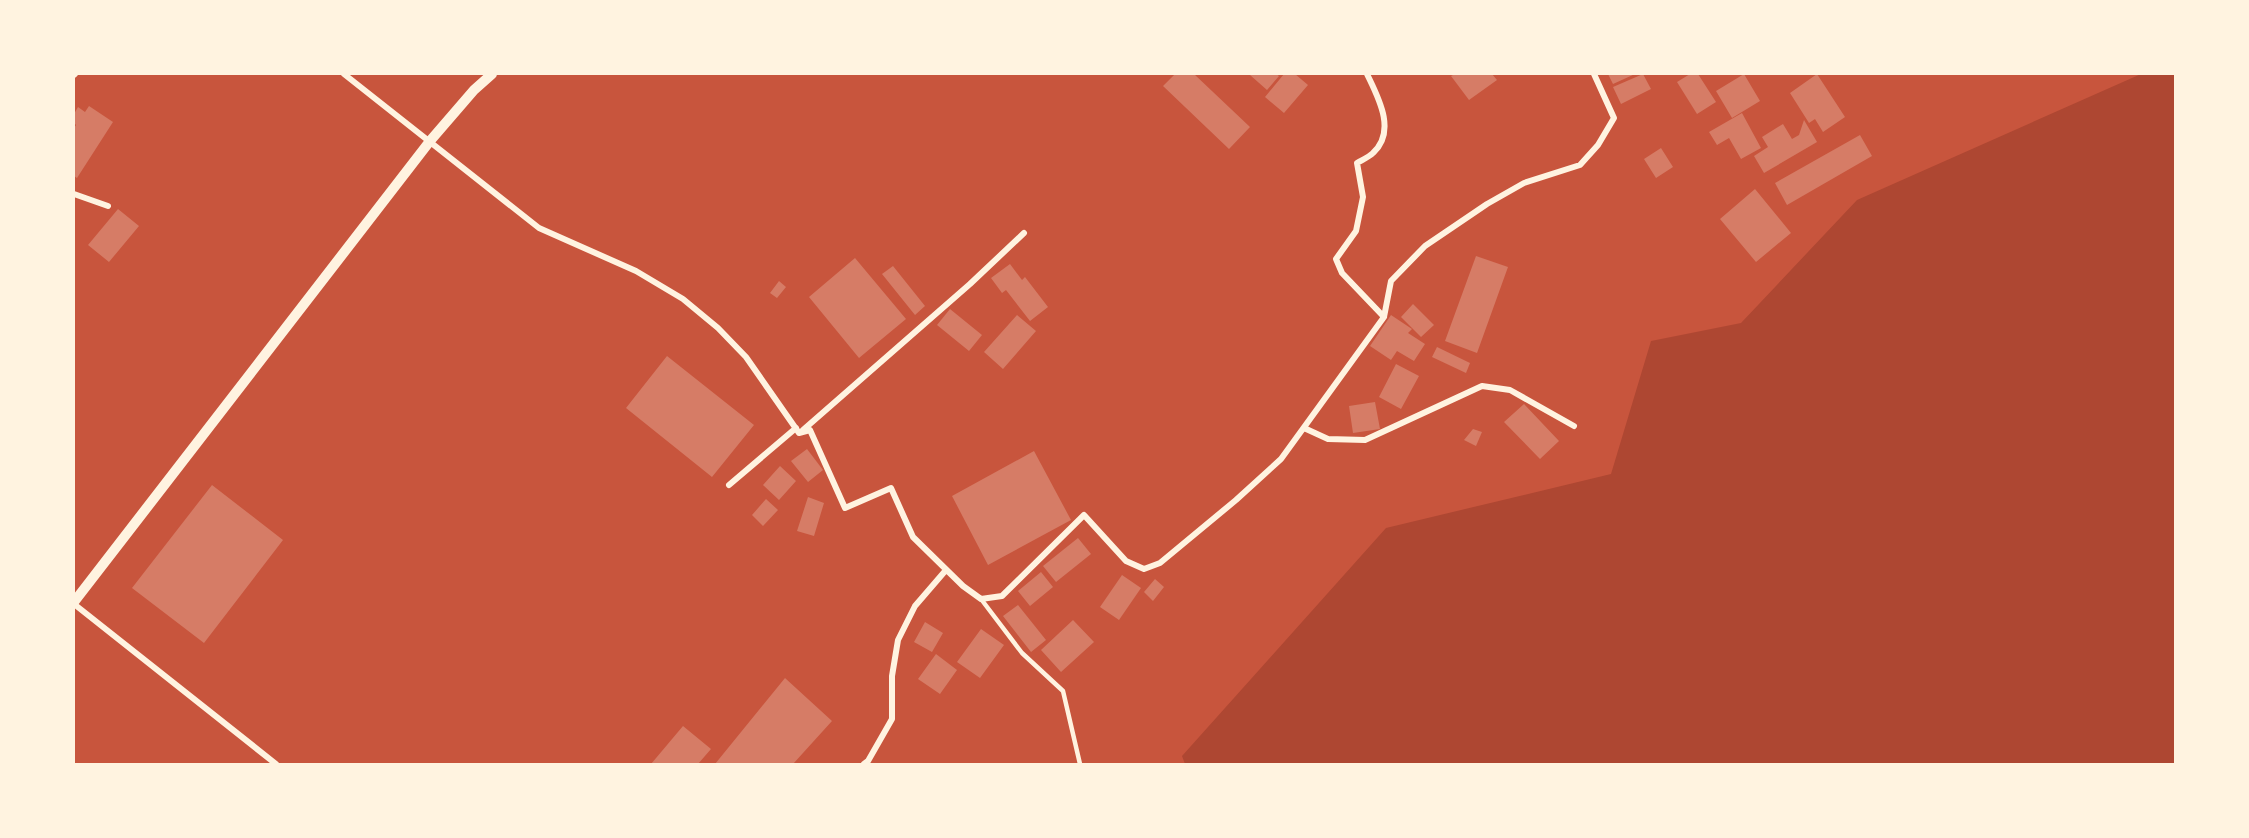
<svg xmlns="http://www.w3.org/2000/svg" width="2249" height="838" font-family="Lato,sans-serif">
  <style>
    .green { fill: #ae4732 }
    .building { fill: #d67c66 }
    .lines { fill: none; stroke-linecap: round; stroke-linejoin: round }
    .service { stroke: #fff3e0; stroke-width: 4.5 }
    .minor { stroke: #fff3e0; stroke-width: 6 }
    .tertiary { stroke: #fff3e0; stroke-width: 10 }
  </style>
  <rect width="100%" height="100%" fill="#c8553d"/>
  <path class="green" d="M2141,74H2175V764H1185L1182,756L1386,528L1611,474L1651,341L1741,323L1857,200Z"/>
  <path class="building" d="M1175,74H1194L1250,127L1229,149L1163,86Z
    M1252,74H1276L1279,76L1267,90L1250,75Z
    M1284,74H1295L1308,85L1284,113L1265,97Z
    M1455,74H1492L1497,80L1469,100L1451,76Z
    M1608,74H1635L1613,84Z
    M1643,74L1651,89L1621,104L1613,87Z
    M1690,74H1698L1716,102L1697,114L1677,82Z
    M1744,74L1760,101L1732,118L1716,91Z
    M1817,74L1845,117L1823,132L1815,119L1809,123L1790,93Z
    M89,106L113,122L77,178L74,176V128L76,125L74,123V114L78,107L85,112Z
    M1742,113L1761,148L1741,159L1729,138L1717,145L1709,132Z
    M1804,120L1817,142L1764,173L1754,156L1768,147L1762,137L1783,124L1792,139L1799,135Z
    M1860,135L1872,156L1787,205L1775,183Z
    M1661,148L1673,167L1656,178L1644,159Z
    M1755,189L1791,233L1756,262L1720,219Z
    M118,209L139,226L109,262L88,245Z
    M1476,256L1508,267L1477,353L1445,341Z
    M855,258L906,319L859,358L809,297Z
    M1010,264L1022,280L1025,277L1048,307L1030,321L1006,290L1002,293L991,278Z
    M893,266L925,306L915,315L882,274Z
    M779,281L786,287L777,298L770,293Z
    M1413,304L1434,325L1421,337L1401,317Z
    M950,309L982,335L969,351L937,325Z
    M1017,315L1036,331L1003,369L984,352Z
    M1391,315L1412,329L1408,333L1425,344L1414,361L1397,351L1391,360L1370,346Z
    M1437,347L1470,363L1466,373L1432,357Z
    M667,356L754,425L712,477L626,408Z
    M1396,364L1419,376L1401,409L1379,397Z
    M1375,402L1380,429L1353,433L1349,406Z
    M1524,404L1559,441L1540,459L1504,422Z
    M1473,429L1482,432L1476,446L1464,440Z
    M807,449L823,470L808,482L791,461Z
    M1034,451L1071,520L988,565L952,496Z
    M780,466L796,481L779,500L763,485Z
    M212,485L283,540L204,643L132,588Z
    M808,497L824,503L814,536L797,531Z
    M766,499L778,510L763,526L752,515Z
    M1078,538L1091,554L1056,582L1043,566Z
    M1041,572L1053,587L1030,606L1018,591Z
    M1122,575L1141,588L1119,620L1100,607Z
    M1155,579L1164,587L1153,601L1144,592Z
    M1018,605L1046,640L1031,652L1003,616Z
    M1073,620L1094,642L1061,672L1041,650Z
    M925,622L943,633L932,652L914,642Z
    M981,629L1004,645L980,678L957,662Z
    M936,654L957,670L940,694L918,679Z
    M785,678L832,721L793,764H715Z
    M683,726L711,749L698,764H651Z"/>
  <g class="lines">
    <path class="service" d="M981,599L1022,653L1063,691L1080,764"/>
    <path class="minor" d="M344,74L539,228L636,271L683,299L718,328L746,357L799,433L810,430L845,508L891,488L913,537L963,586L981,599L1002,596L1084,515L1126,561L1144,569L1160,563L1236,500L1281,459L1384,317L1391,281L1425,246L1487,204L1524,183L1580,165L1598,145L1614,118L1594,74
      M1367,74C1378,97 1397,131 1373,153C1369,157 1362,160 1357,163L1363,197L1356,231L1336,259L1342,273L1384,317
      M74,75L75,74
      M74,194L108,206
      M1304,428L1328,439L1365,440L1482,386L1510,390L1574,426
      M803,430L970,284L1024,233
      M729,485L796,428
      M74,604L276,764
      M864,764L868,761L892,719V676L898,640L915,606L946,570"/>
    <path class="tertiary" d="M74,602L430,141L474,90L492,74"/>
  </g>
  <rect width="2249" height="838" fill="none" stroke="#fff3e0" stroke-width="150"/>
</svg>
